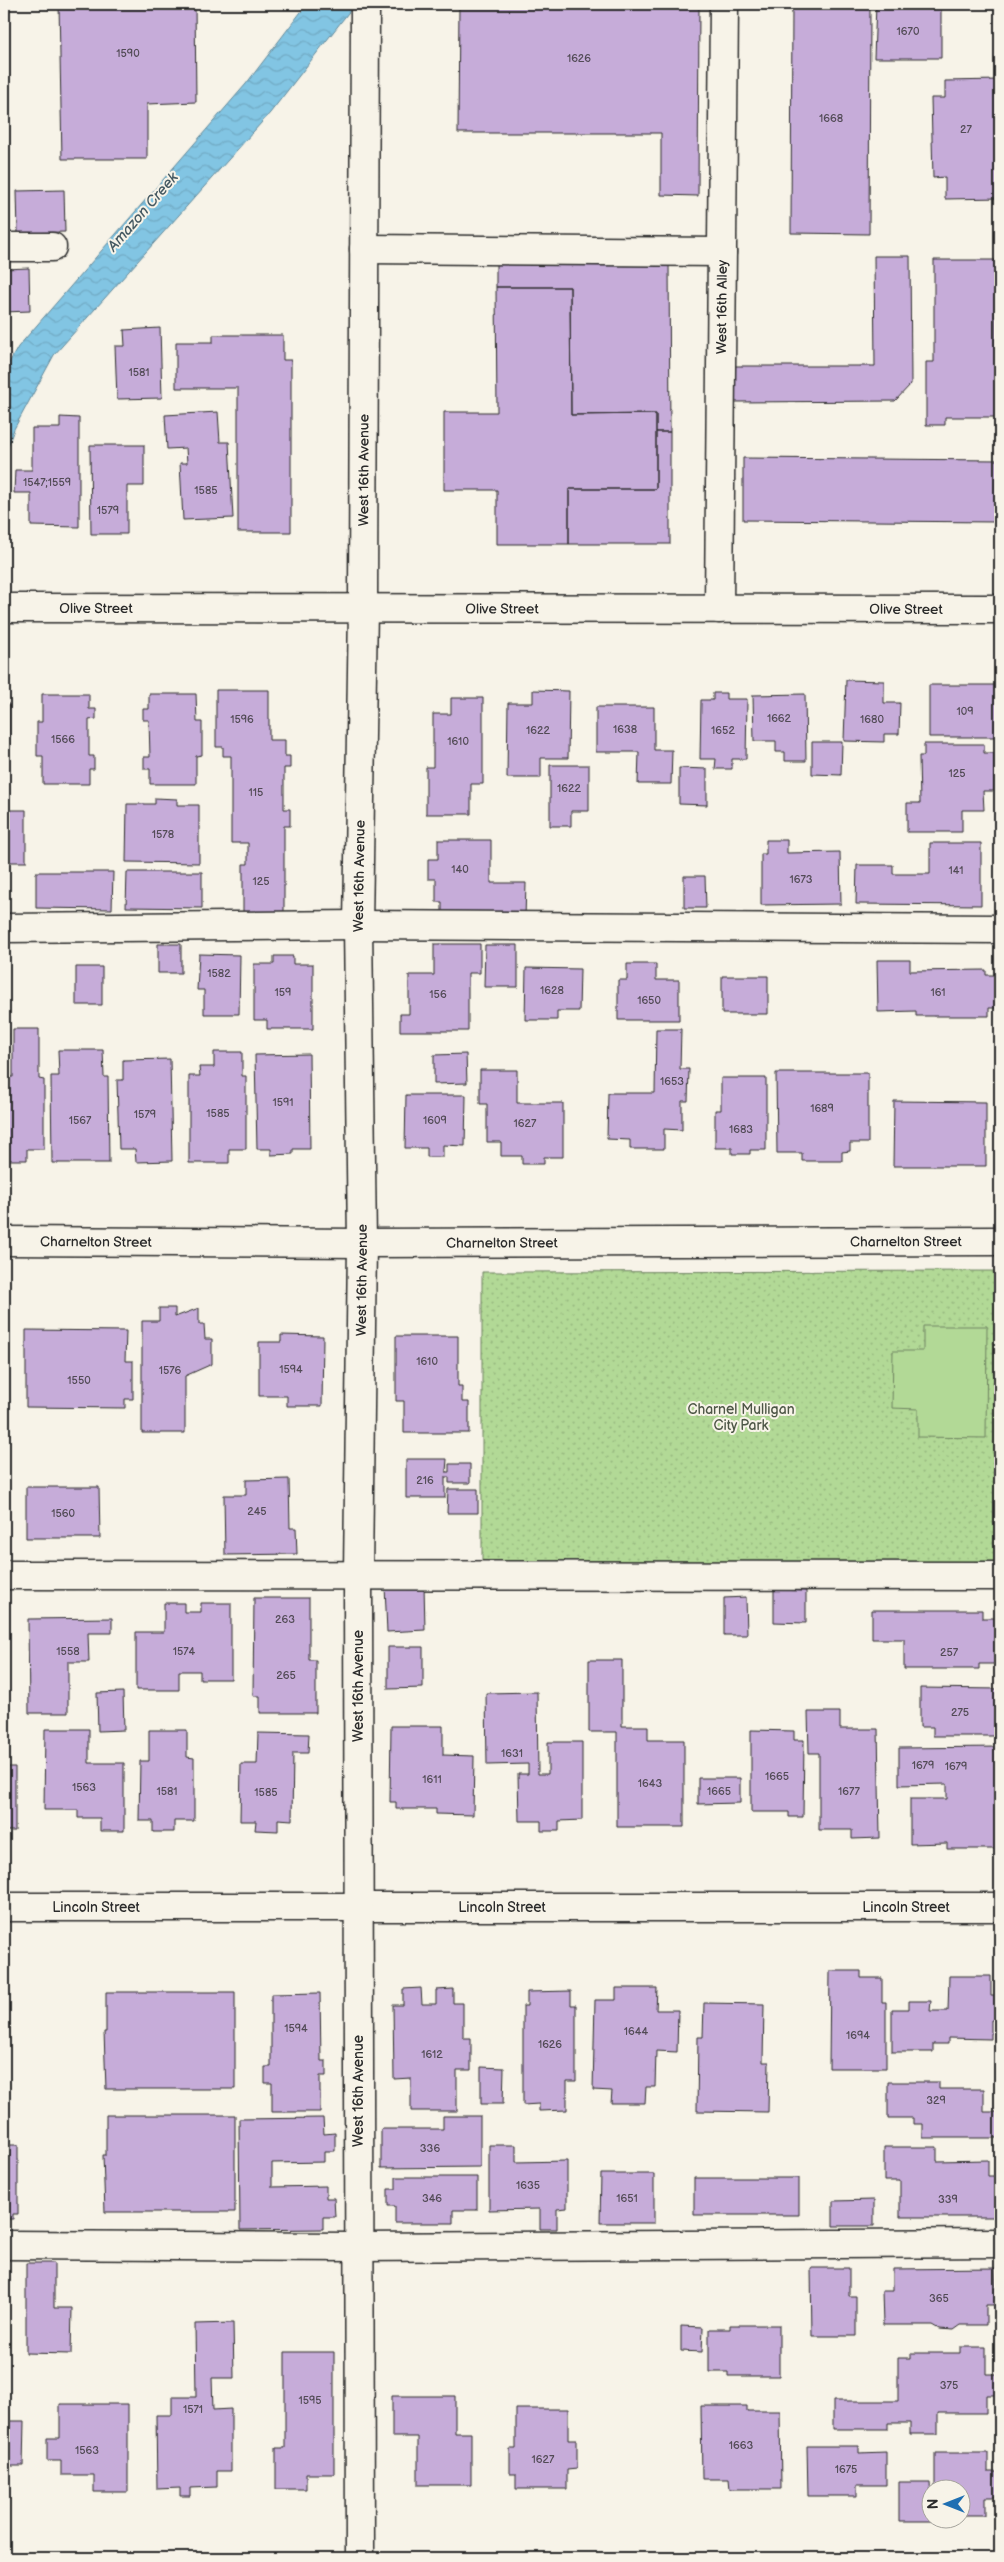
<svg xmlns="http://www.w3.org/2000/svg" width="1004" height="2562" font-family="'Balsamiq Sans',sans-serif">
  <style>
    .grass { fill: url(#grass-dots); stroke: #6e8260 }
    .pitch { fill: #b2d996; stroke: #6e8260 }
    .water { fill: url(#water-waves); stroke: #5f8799 }
    .building { fill: #c6acd9; stroke: #2b2b2b }
    .lines { fill: none; stroke-linecap: round; stroke-linejoin: round }
    .minor-casing { stroke: #2b2b2b; stroke-width: 31 }
    .minor { stroke: #f7f3e8; stroke-width: 28 }
    .labels { text-anchor: middle; dominant-baseline: central; stroke-width: 4; stroke-linejoin: round; paint-order: stroke }
    .number-label { font-size: 11px; fill: #524b56 }
    .street-label { font-size: 14px; fill: #2b2b2b; stroke: #f7f3e8 }
    .park-label { font-size: 14px; fill: #4d5646; stroke: #f7f3e8 }
    .water-label { font-size: 15px; font-style: italic; fill: #455962; stroke: #f7f3e8 }
  </style>
  <defs>
    <pattern id="grass-dots" width="8" height="8" patternUnits="userSpaceOnUse" patternTransform="scale(1.25)"><rect width="8" height="8" fill="#b2d996"/><path d="M2 2h.1M6 6h.1" fill="none" stroke="#99ba81" stroke-width="1.8" stroke-linecap="round"/></pattern>
    <pattern id="water-waves" width="16" height="10" patternUnits="userSpaceOnUse" patternTransform="scale(1.25)"><rect width="16" height="10" fill="#82c5e3"/><path d="M0 5q4-4 8 0t8 0" fill="none" stroke="#70a9c3"/></pattern>
  </defs>
  <rect width="100%" height="100%" fill="#f7f3e8"/>
  <filter id="ink" filterUnits="userSpaceOnUse"><feTurbulence type="fractalNoise" baseFrequency=".02" numOctaves="2"/><feDisplacementMap in="SourceGraphic" scale="10" xChannelSelector="R" yChannelSelector="G"/><feConvolveMatrix kernelMatrix="1 2 1 2 8 2 1 2 1" color-interpolation-filters="sRGB"/></filter>
  <g filter="url(#ink)">
    <path class="grass" d="M1000,1271V1563L482,1564V1272Z"/>
    <path class="pitch" d="M923,1326H987L986,1438L918,1437V1409L892,1408L893,1351H923Z"/>
    <path class="water" d="M307,4H355L270,113L54,355L14,429L4,457V372L18,347L246,84Z"/>
    <path class="building" d="M4,4V16H7L8,80H4Z
      M59,4H195L196,102L147,104V159H62Z
      M459,4H699L698,196L661,195V133H458Z
      M792,4H870L869,234L791,233Z
      M876,4H941V58H874Z
      M999,80L1000,198L945,199V177L933,178L931,98H945V81Z
      M64,190L65,232L18,233L17,191Z
      M874,256H910L911,384L895,401L735,402V366H875Z
      M934,260H996V417H945V425H926V362H934Z
      M669,263L670,432H656V414L571,415L570,287H496V264Z
      M29,268L30,311L4,312V269Z
      M496,287H570L571,415L656,414V489H569V544H497V490H444V412H497Z
      M160,328L162,398L117,399L115,346H125L124,330Z
      M213,335H283V360H291V532H238V388H176V342H213Z
      M218,412L220,442H229L233,518L183,520L180,463H187L186,448L167,449L165,415Z
      M60,417L79,418V527L31,526V493H14L15,470H32V428H60Z
      M656,432H670V544H569V489H656Z
      M90,445H144V486H127V534H91Z
      M743,458L998,460V522L743,520Z
      M846,680L884,681V703H900L899,734H884V742L844,741Z
      M929,685H1000V737H929Z
      M216,690H269V740H285V756H290V768H284V809H290V826H284V915L243,916V864H248V843H231V756H223V747H216Z
      M533,690L569,691L568,758H541V778H507L508,703H533Z
      M713,693H726V699H747L746,759H732V769H715L716,759H700L701,700H713Z
      M42,694H89V709H96V719L89,720V756H94V769H89V784H43V756H37V722H42Z
      M149,694H196L197,722H202V755L196,756V784H150V769H144V757H150L149,720H143V709H149Z
      M805,694L806,761H785V752H776V741H754L753,695Z
      M451,698H483V784H471V814H426V767H433V714H451Z
      M4,704H9V753H4Z
      M596,707H654V750H672L671,784H638L639,752H596Z
      M812,742H842L841,775L812,774Z
      M924,744H984V753H994V791H983L984,810H962V832H907V803H920L919,756H924Z
      M550,765H589V811H571V826H550Z
      M679,768L707,769V805L679,804Z
      M155,798L177,799V805H199V863L126,862L127,804H155Z
      M4,810H26V862H5Z
      M438,840H491V883H526L525,918H442V902H436V879H428V859H438Z
      M766,840H787V853L840,852L841,904L761,905V854H766Z
      M930,843H981V905L856,904L857,865H893V874H930Z
      M36,872H113L112,909L36,908Z
      M127,872H202V908L126,907Z
      M684,876H705L706,908H684Z
      M158,944H181V973H158Z
      M434,944H480V973H468V1031H400V1014H409V975H434Z
      M485,945H518V987H484Z
      M199,954L240,955L239,1014H204V990H197Z
      M274,956H293V964H313V1029H267V1020H254V964H274Z
      M877,960H910V971L986,970V975H998V1008H989V1016H916V1011L878,1012Z
      M627,964H656V980H679V1020H618V980H627Z
      M76,967H102V1005H76Z
      M526,968L580,969L579,1011H557V1020H525Z
      M722,976H768V1014H722Z
      M4,997L7,998V1045H4Z
      M13,1029H39V1079L44,1080V1149H27V1160H4V1077H13Z
      M656,1029H681L680,1069H689L688,1101H682V1130L664,1129V1149H630V1140L607,1139L608,1093H655Z
      M58,1050H103L104,1077H108L109,1163H52L51,1076H59Z
      M214,1052H242V1076H246V1149H229V1163H189V1076H200L199,1067H214Z
      M309,1054L310,1149H293V1154L271,1155V1149H257L255,1055Z
      M466,1054L467,1083L434,1084V1055Z
      M170,1059L172,1161L136,1162L135,1149H119L117,1080H123V1060Z
      M480,1070H517V1103H563V1157H544V1164H522V1156H501V1142H487V1104H480Z
      M776,1073H868V1143H850V1151L842,1152V1161H802V1153H777Z
      M721,1078H766V1150H750V1154H732V1148H715V1110H721Z
      M406,1095H466L465,1146L443,1145V1157H427V1148H405Z
      M894,1101L986,1102V1166H893Z
      M159,1308H175V1317L199,1308V1324H204L205,1339H212V1364L185,1376V1433H142V1321H159Z
      M26,1330L126,1331L125,1361H133V1399H125V1408L26,1407Z
      M281,1335L323,1336L322,1406H287V1396H259V1342H281Z
      M396,1336H458V1386H462V1402H469V1433H404V1401H396Z
      M4,1343H6V1428H4Z
      M406,1459H447L446,1472H449V1464H470V1483H449V1477H445V1498H406Z
      M289,1479L290,1528H296L297,1554L225,1555L224,1495H246V1480Z
      M26,1487H99L100,1538H26Z
      M448,1489H478V1513H447Z
      M424,1585L425,1630L387,1632L385,1586Z
      M774,1590L806,1591V1623L774,1622Z
      M746,1597L747,1635H724V1598Z
      M254,1598H309V1660H316V1713H260V1696H253Z
      M164,1603H184V1612H201V1603H231V1679H200V1671H179V1690H136V1632H164Z
      M872,1610H982V1618H995V1664H979V1669H904V1639H872Z
      M112,1618V1633H88L89,1662H68V1713H29L28,1619Z
      M388,1647H423V1688L388,1689Z
      M589,1660H622V1726H648V1740H684V1827H617V1732H589Z
      M920,1688L1000,1689V1720H998V1736H933V1727H920Z
      M123,1692L124,1730L98,1731L97,1693Z
      M537,1692L538,1774H548V1742H582V1820L559,1821V1831H541V1821H519L518,1774H528V1764L487,1765L486,1693Z
      M808,1712H840V1729H878L880,1838L852,1839V1830H819V1753H809Z
      M391,1726H443V1755L474,1756L473,1815L436,1814V1809H396V1802H390Z
      M45,1729H89V1763H124V1831H100V1818H78V1810H44Z
      M149,1730H187V1757L194,1758V1821H174V1832H153V1821H139L140,1761H149Z
      M751,1730L794,1731V1740H804L803,1817H789V1812H751Z
      M258,1733L309,1734L308,1753H293L292,1820L278,1819V1831L255,1830L256,1821H240L241,1764H257Z
      M1000,1747V1849H947V1843L910,1844V1799H947V1784L899,1785V1748Z
      M4,1767H15V1831H4Z
      M698,1778H740V1803L698,1804Z
      M830,1971H861V1978H882V2002H886V2068H829Z
      M949,1976H991V1996H999V2020H991V2039L948,2038V2044H933V2052H892V2009H909V2001H931L930,2011H948Z
      M421,1988L422,2004H436V1990L453,1989V2003H463V2038H471V2070H457V2111H411V2078L394,2079L393,2005H403V1989Z
      M616,1988H657L656,2010H678L677,2052L656,2051L655,2087H646L645,2103H611L612,2091L593,2090L595,2000H616Z
      M571,1991V2005H576V2081H567V2110L539,2111V2104L523,2105V2006H527V1992Z
      M106,1992H235V2089H106L104,2032H106Z
      M320,1993L321,2061H326V2076H320V2112H272V2083H265V2067H271V1994Z
      M704,2003L764,2004L763,2062H769L768,2112L697,2111L698,2037H703Z
      M481,2067L504,2068L503,2104H481Z
      M888,2082H939V2089H984V2112H1000V2138H923V2124H913V2118H888Z
      M106,2115H235V2212H105L103,2155H106Z
      M443,2116H480V2167L381,2168V2129H443Z
      M323,2118L324,2134L335,2133V2151H324V2162L272,2163V2187L326,2186V2198H334L335,2217H323V2229L240,2230L239,2119Z
      M4,2145H18V2214H13V2219H4Z
      M489,2145H516V2162L567,2161V2208L557,2209V2229H540V2209L489,2210Z
      M884,2147H937V2161L988,2160V2176H996V2217H900V2181H884Z
      M601,2174H654V2223H600Z
      M396,2177H477V2210H453V2223H395V2206H388V2189H396Z
      M694,2178H799V2215H694Z
      M874,2200V2226H833V2201Z
      M26,2263H54V2308H72L71,2354L26,2353Z
      M811,2268H849V2296H856V2336H812Z
      M995,2268L996,2305H986V2325H961L954,2330L939,2329L932,2325H883L882,2291H893V2269Z
      M233,2323L234,2378H212L213,2410L231,2409V2471H217V2487L190,2488V2496H180V2488L157,2489L156,2415H172V2397H196L195,2324Z
      M730,2325H779V2376H728V2372H709V2329H730Z
      M681,2326L703,2327L702,2352L681,2351Z
      M960,2347H986V2374H1000V2395H986V2413H938V2434H910V2423H888V2429H833V2401H898V2358H911V2353H960Z
      M285,2352H334V2474H306V2489H276V2448H285Z
      M392,2396H455V2433H471V2485H418V2437H392Z
      M60,2404H128V2492H94V2475H61V2461H47V2438H60Z
      M701,2406H747V2411H780L781,2489H730L729,2479H702Z
      M516,2409H568V2440H577V2469L567,2470V2489H516V2474H510V2449H516Z
      M4,2421H24L23,2466H4Z
      M807,2446H859V2453L886,2452V2485H857V2496H808Z
      M935,2453H988V2472H999V2497H985V2515H962V2490H935Z
      M899,2482H930L932,2520L954,2521H899Z"/>
    <g class="lines">
      <defs>
        <g id="minor">
          <path d="M4,247H52"/>
          <path d="M364,249L722,252"/>
          <path id="s1" d="M4,608L1000,609"/>
          <path id="s2" d="M719,609L724,4"/>
          <path d="M4,928L358,925L1000,929"/>
          <path id="s3" d="M4,1241L362,1243L1000,1241"/>
          <path d="M4,1575L1000,1576"/>
          <path id="s4" d="M4,1907H1000"/>
          <path d="M4,2245L358,2247L1000,2243"/>
          <path id="s5" d="M360,2558L358,1574L362,1243L358,925L363,608L365,4"/>
        </g>
      </defs>
      <use href="#minor" class="minor-casing"/>
      <use href="#minor" class="minor"/>
    </g>
  </g>
  <g class="labels">
    <g class="number-label">
      <text x="908" y="31">1670</text>
      <text x="128" y="53">1590</text>
      <text x="579" y="58">1626</text>
      <text x="831" y="118">1668</text>
      <text x="966" y="129">27</text>
      <text x="139" y="372">1581</text>
      <text x="47" y="482">1547;1559</text>
      <text x="206" y="490">1585</text>
      <text x="108" y="510">1579</text>
      <text x="965" y="711">109</text>
      <text x="779" y="718">1662</text>
      <text x="242" y="719">1596</text>
      <text x="872" y="719">1680</text>
      <text x="625" y="729">1638</text>
      <text x="538" y="730">1622</text>
      <text x="723" y="730">1652</text>
      <text x="63" y="739">1566</text>
      <text x="458" y="741">1610</text>
      <text x="957" y="773">125</text>
      <text x="569" y="788">1622</text>
      <text x="256" y="792">115</text>
      <text x="163" y="834">1578</text>
      <text x="460" y="869">140</text>
      <text x="956" y="870">141</text>
      <text x="801" y="879">1673</text>
      <text x="261" y="881">125</text>
      <text x="219" y="973">1582</text>
      <text x="552" y="990">1628</text>
      <text x="283" y="992">159</text>
      <text x="938" y="992">161</text>
      <text x="438" y="994">156</text>
      <text x="649" y="1000">1650</text>
      <text x="672" y="1081">1653</text>
      <text x="283" y="1102">1591</text>
      <text x="822" y="1108">1689</text>
      <text x="218" y="1113">1585</text>
      <text x="145" y="1114">1579</text>
      <text x="80" y="1120">1567</text>
      <text x="435" y="1120">1609</text>
      <text x="525" y="1123">1627</text>
      <text x="741" y="1129">1683</text>
      <text x="427" y="1361">1610</text>
      <text x="291" y="1369">1594</text>
      <text x="170" y="1370">1576</text>
      <text x="79" y="1380">1550</text>
      <text x="425" y="1480">216</text>
      <text x="257" y="1511">245</text>
      <text x="63" y="1513">1560</text>
      <text x="285" y="1619">263</text>
      <text x="68" y="1651">1558</text>
      <text x="184" y="1651">1574</text>
      <text x="949" y="1652">257</text>
      <text x="286" y="1675">265</text>
      <text x="960" y="1712">275</text>
      <text x="512" y="1753">1631</text>
      <text x="923" y="1765">1679</text>
      <text x="956" y="1766">1679</text>
      <text x="777" y="1776">1665</text>
      <text x="432" y="1779">1611</text>
      <text x="650" y="1783">1643</text>
      <text x="84" y="1787">1563</text>
      <text x="167" y="1791">1581</text>
      <text x="719" y="1791">1665</text>
      <text x="849" y="1791">1677</text>
      <text x="266" y="1792">1585</text>
      <text x="296" y="2028">1594</text>
      <text x="636" y="2031">1644</text>
      <text x="858" y="2035">1694</text>
      <text x="550" y="2044">1626</text>
      <text x="432" y="2054">1612</text>
      <text x="936" y="2100">329</text>
      <text x="430" y="2148">336</text>
      <text x="528" y="2185">1635</text>
      <text x="432" y="2198">346</text>
      <text x="627" y="2198">1651</text>
      <text x="948" y="2199">339</text>
      <text x="939" y="2298">365</text>
      <text x="949" y="2385">375</text>
      <text x="310" y="2400">1595</text>
      <text x="193" y="2409">1571</text>
      <text x="741" y="2445">1663</text>
      <text x="87" y="2450">1563</text>
      <text x="543" y="2459">1627</text>
      <text x="846" y="2469">1675</text>
    </g>
    <g class="street-label">
      <text stroke="none"><textPath href="#s2" startOffset="302">West 16th Alley</textPath></text>
      <text stroke="none"><textPath href="#s5" startOffset="2088">West 16th Avenue</textPath></text>
      <text stroke="none"><textPath href="#s1" startOffset="92">Olive Street</textPath></text>
      <text stroke="none"><textPath href="#s1" startOffset="498">Olive Street</textPath></text>
      <text stroke="none"><textPath href="#s1" startOffset="902">Olive Street</textPath></text>
      <text stroke="none"><textPath href="#s5" startOffset="1682">West 16th Avenue</textPath></text>
      <text stroke="none"><textPath href="#s3" startOffset="92">Charnelton Street</textPath></text>
      <text stroke="none"><textPath href="#s3" startOffset="902">Charnelton Street</textPath></text>
      <text stroke="none"><textPath href="#s3" startOffset="498">Charnelton Street</textPath></text>
      <text stroke="none"><textPath href="#s5" startOffset="1278">West 16th Avenue</textPath></text>
      <text transform="translate(358 1686) rotate(-90)">West 16th Avenue</text>
      <text stroke="none"><textPath href="#s4" startOffset="92">Lincoln Street</textPath></text>
      <text stroke="none"><textPath href="#s4" startOffset="498">Lincoln Street</textPath></text>
      <text stroke="none"><textPath href="#s4" startOffset="902">Lincoln Street</textPath></text>
      <text transform="translate(358 2091) rotate(-90)">West 16th Avenue</text>
    </g>
    <g class="park-label">
      <text x="741" y="1409">Charnel Mulligan<tspan x="741" dy="16">City Park</tspan></text>
    </g>
    <g class="water-label">
      <text transform="translate(143 212) rotate(-49)">Amazon Creek</text>
    </g>
  </g>
  <rect width="1004" height="2562" fill="none" stroke="#f7f3e8" stroke-width="20"/>
  <rect x="10" y="10" width="984" height="2542" fill="none" stroke="#2b2b2b" stroke-width="2" filter="url(#ink)"/>
  <g transform="translate(946 2504) rotate(270)"><circle r="24" fill="#f7f3e8" stroke="#a5a39c"/>
  <path d="M0-4L9 19L0 12L-9 19Z" fill="#1f6fb2"/>
  <text y="-8" font-size="14" font-weight="bold" text-anchor="middle" fill="#2b2b2b">N</text>
  </g>
</svg>
